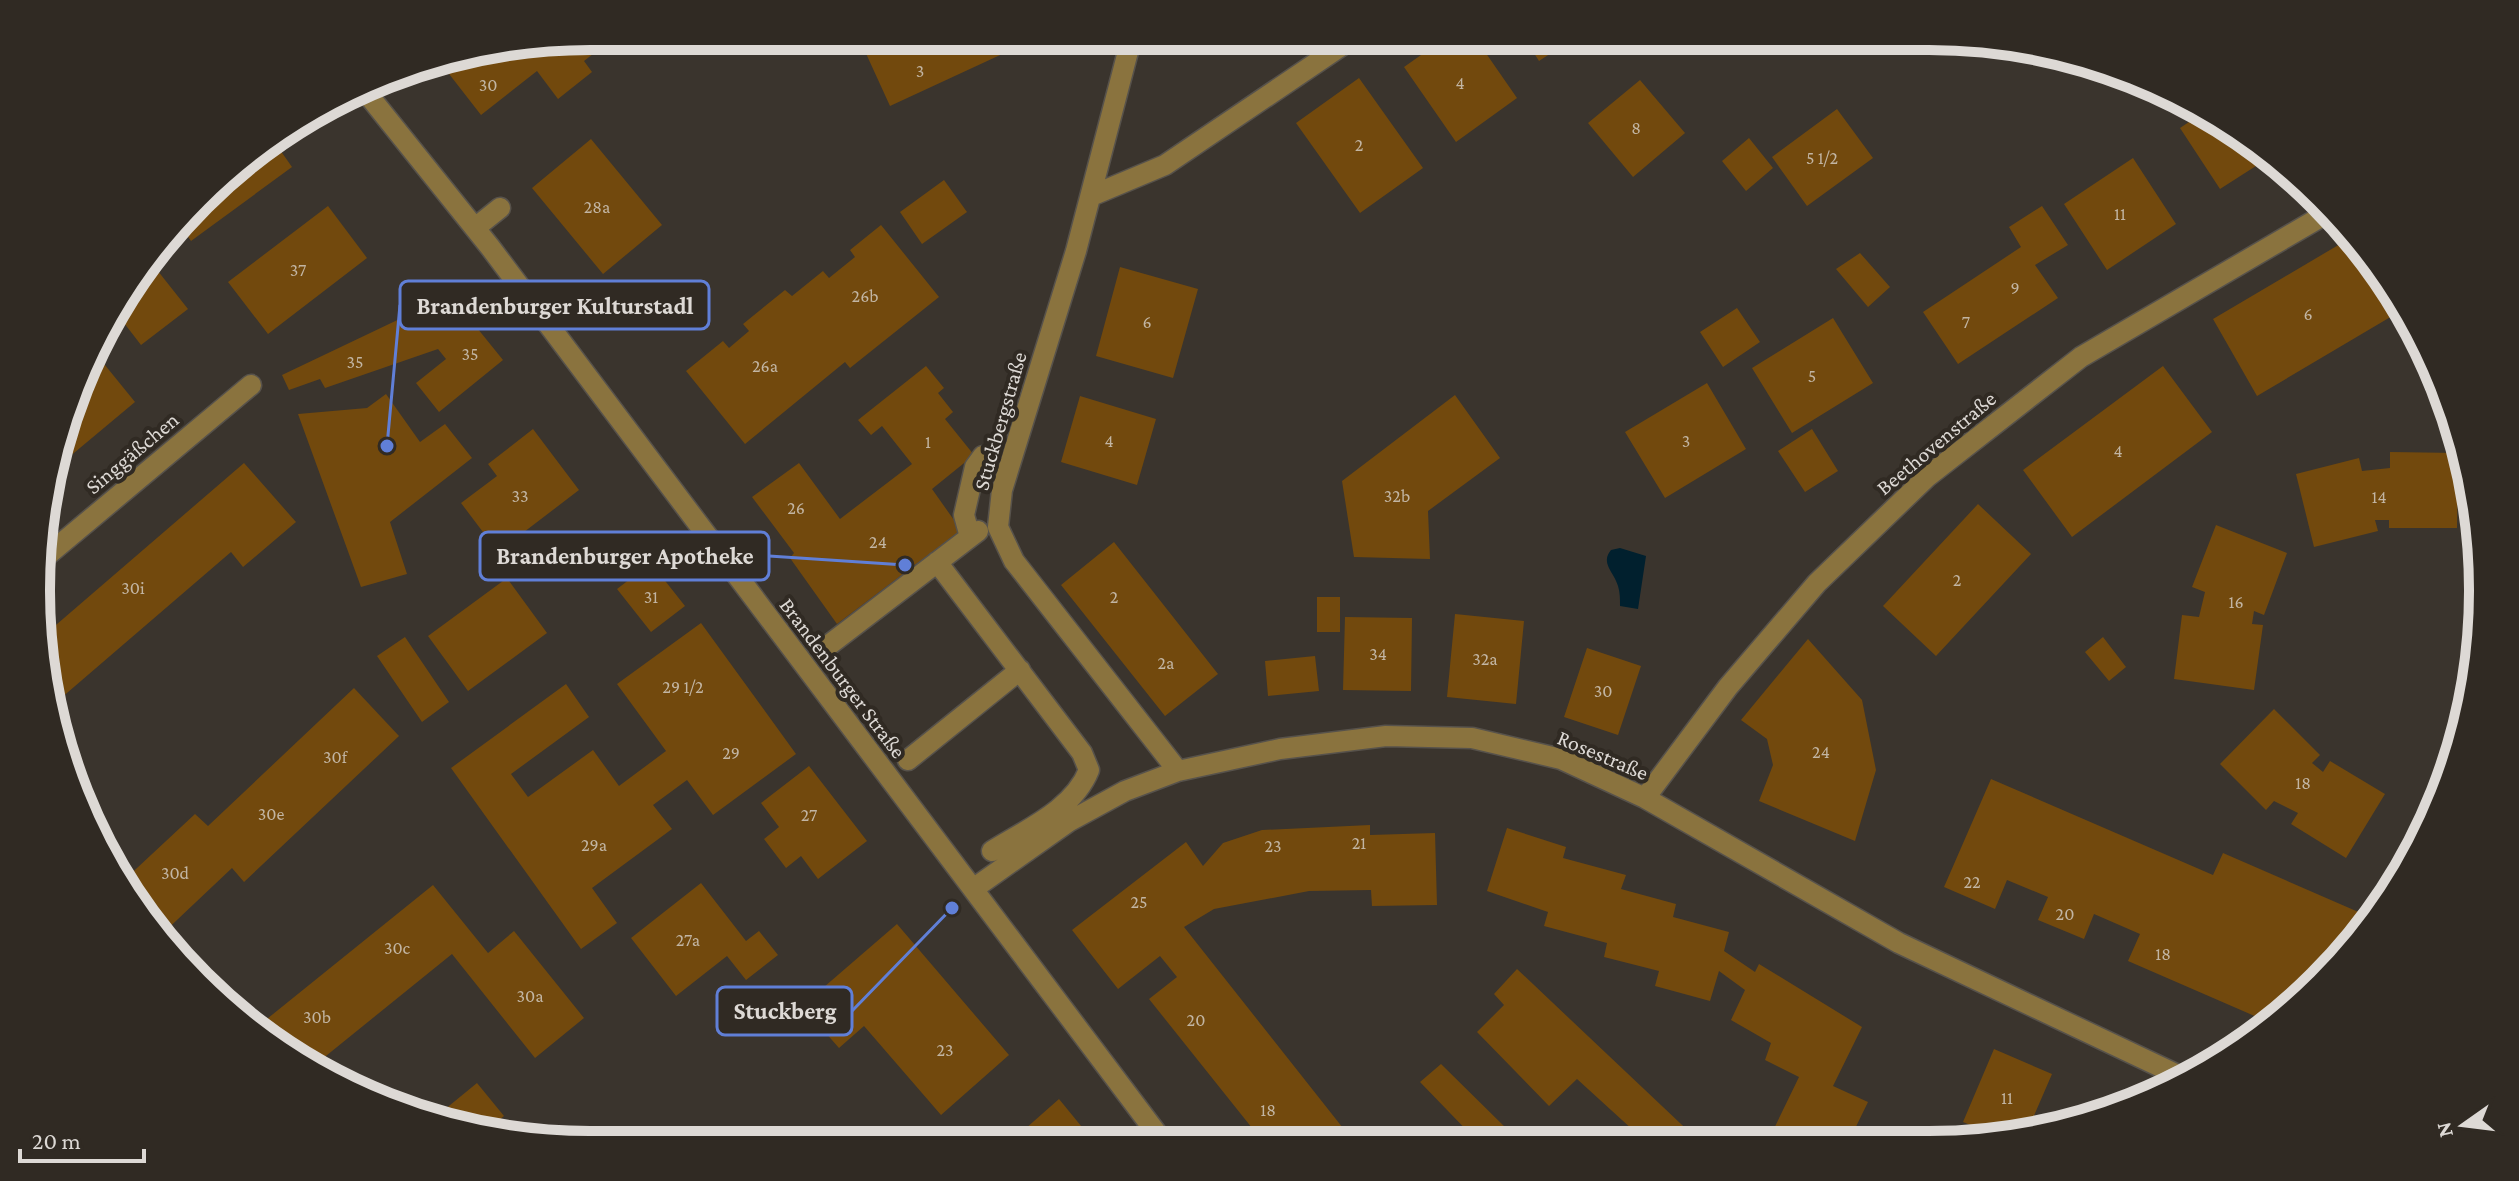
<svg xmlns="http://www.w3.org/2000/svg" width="2519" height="1181" font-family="'Crimson Pro',serif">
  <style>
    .water { fill: #01202e }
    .building { fill: #72490d }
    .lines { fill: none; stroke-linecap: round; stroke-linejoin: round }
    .minor-casing { stroke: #57524b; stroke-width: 23 }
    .minor { stroke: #8a733e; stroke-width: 20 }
    .labels { text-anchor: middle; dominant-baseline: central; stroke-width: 8; stroke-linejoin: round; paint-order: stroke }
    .number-label { font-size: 18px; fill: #c2b5a3 }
    .street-label { font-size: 22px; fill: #ddd9d5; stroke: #302a23 }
    .rim { fill: none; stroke: #ddd9d5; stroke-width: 10 }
    .leader { fill: none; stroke: #607fd7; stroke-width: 3 }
    .callout-dot { fill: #607fd7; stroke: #302a23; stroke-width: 3 }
    .callout { fill: #302a23; stroke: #607fd7; stroke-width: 3 }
    .callout-label { font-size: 24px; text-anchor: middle; font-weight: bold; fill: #ddd9d5 }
  </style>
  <rect width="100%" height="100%" fill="#3a342d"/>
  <path class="water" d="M1620,548L1646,556L1638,609L1620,606C1620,599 1620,592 1618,586C1614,572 1600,563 1611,550Z"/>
  <path class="building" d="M590,36H616L584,61L592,72L558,99L537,71L481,115L439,61Z
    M858,36H1041L890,106Z
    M1448,36H1474L1517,98L1456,142L1404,67Z
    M1523,36H1577L1539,61Z
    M1359,78L1423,168L1360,213L1296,123Z
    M1640,80L1685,133L1633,177L1588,123Z
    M1837,109L1873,158L1807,206L1772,157Z
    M2204,112L2237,130L2270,157L2220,189L2180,128Z
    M1749,138L1773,168L1746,191L1722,161Z
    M591,139L662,225L603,274L532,188Z
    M273,140L292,167L191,241L181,227L253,151Z
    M2133,158L2176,224L2107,270L2064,204Z
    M944,180L967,212L922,244L900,212Z
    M328,206L367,258L268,334L228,282Z
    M2042,206L2068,245L2035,265L2058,298L1958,364L1923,312L2021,247L2009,227Z
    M881,225L939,297L850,368L845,362L745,444L686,371L723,341L729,348L749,331L743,324L785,290L792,296L823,271L829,278L855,257L850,250Z
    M2352,237L2390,283L2404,309L2257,396L2213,319Z
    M1860,253L1890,287L1868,307L1836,269Z
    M150,261L188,309L141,345L114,310L129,283Z
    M1120,267L1198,289L1173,378L1096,356Z
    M444,287L503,360L439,412L416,383L446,359L438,349L325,388L320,379L289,390L282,375L410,314Z
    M1737,308L1760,342L1723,367L1700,332Z
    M1833,318L1873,383L1792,433L1752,368Z
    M96,354L135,402L50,473L78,378L88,360Z
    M926,366L944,388L938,393L953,412L945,419L974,455L932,489L961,530L837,624L790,558L794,553L752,497L799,463L840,519L912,464L882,426L871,435L858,420Z
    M2163,366L2212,432L2072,537L2023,470Z
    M1707,383L1746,449L1665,498L1625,432Z
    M386,394L420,442L445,424L472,458L390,522L407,574L361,587L298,414L367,408Z
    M1455,395L1500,458L1428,511L1430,559L1354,557L1342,481Z
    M1080,396L1156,419L1137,485L1061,462Z
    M533,429L579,490L498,552L461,503L497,476L488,464Z
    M1812,429L1838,471L1805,492L1778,451Z
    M2390,452L2458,453L2457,528H2389V520H2375L2378,531L2314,547L2296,474L2359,458L2362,471L2390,468Z
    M244,463L296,522L243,567L231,552L53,705L41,662L42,637Z
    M1978,504L2031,554L1936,656L1883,606Z
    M2216,525L2287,553L2264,615L2254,611L2252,624L2263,625L2254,690L2174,679L2182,615L2199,617L2205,592L2192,587Z
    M1114,542L1218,674L1165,716L1061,585Z
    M651,563L685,606L651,632L617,589Z
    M507,578L547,633L468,691L428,636Z
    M1317,597H1340V632H1317Z
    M1455,614L1524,621L1516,704L1447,697Z
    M1345,617L1412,618L1411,691L1343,690Z
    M701,623L796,754L713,815L687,780L653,805L672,829L592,888L617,923L581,949L451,768L566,684L589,717L511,774L528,797L593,750L619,786L666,751L617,684Z
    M405,637L449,702L422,722L377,656Z
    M2103,637L2126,667L2109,681L2085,652Z
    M1808,639L1862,700L1876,770L1855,841L1759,801L1773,765L1767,739L1741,720Z
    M1587,648L1641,666L1618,735L1564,717Z
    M1315,656L1319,691L1268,696L1265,661Z
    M354,688L399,736L244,882L232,868L159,937L150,928L122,882L195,814L208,826Z
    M2274,709L2320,755L2312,763L2323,772L2330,761L2385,794L2346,858L2291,824L2298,813L2274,801L2266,810L2220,764Z
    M809,766L867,841L818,879L801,856L786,868L764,839L779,827L761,803Z
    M1991,779L2213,875L2223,853L2363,914L2348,948L2327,969L2324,967L2320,977L2273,1024L2128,961L2140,934L2094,914L2084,939L2038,920L2048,897L2007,880L1995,909L1944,887Z
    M1370,825V835L1435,833L1437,905L1372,906L1371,890L1309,891L1214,909L1184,927L1354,1142L1264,1143L1149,999L1177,977L1160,956L1118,989L1072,930L1186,842L1203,866L1223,843L1262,830Z
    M1507,828L1566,847L1563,858L1626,875L1621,889L1676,904L1673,917L1729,932L1724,951L1755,972L1759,964L1862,1027L1833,1086L1868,1102L1849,1141H1768L1799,1077L1765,1060L1771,1043L1731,1020L1745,990L1719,971L1710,1001L1655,986L1659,971L1604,957L1607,943L1544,926L1548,912L1487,891Z
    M701,883L746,941L759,931L778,955L746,980L727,956L676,996L631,938Z
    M433,885L488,953L514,931L584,1018L535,1058L452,954L316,1064L257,1027Z
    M897,924L1009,1055L941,1115L864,1026L839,1048L802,1006Z
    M1517,969L1699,1141H1645L1577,1079L1549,1106L1477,1032L1504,1005L1494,994Z
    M1994,1049L2052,1074L2026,1134L2004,1139L1963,1122Z
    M1441,1064L1510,1132L1499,1142H1478L1420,1082Z
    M477,1083L504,1116L482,1134L433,1119Z
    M1059,1099L1095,1143L1008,1144Z"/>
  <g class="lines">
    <defs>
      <path id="minor" d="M1132,36L1076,251L1002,490L998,527L1014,561L1178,771
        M365,91L490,247L1164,1143
        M1091,196L1165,165L1356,36
        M475,228L500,208
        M970,537L964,515L975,467L983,456
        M44,558L251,385
        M937,562L1082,753L1089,770C1073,810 1027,829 992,851
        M825,648L978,531
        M908,760L1020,670
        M1645,798L1728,687L1817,583L1927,477L2081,357L2331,211
        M973,889L1068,822L1125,791L1178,771L1280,749L1386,736L1472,738L1561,759L1645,798L1899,943L2184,1078"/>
    </defs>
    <use href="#minor" class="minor-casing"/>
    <use href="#minor" class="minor"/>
  </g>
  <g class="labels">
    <g class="number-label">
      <text x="920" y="71">3</text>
      <text x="1460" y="83">4</text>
      <text x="488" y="85">30</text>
      <text x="1636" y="128">8</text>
      <text x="1359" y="145">2</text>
      <text x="1822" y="158">5 1/2</text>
      <text x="597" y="207">28a</text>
      <text x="2120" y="214">11</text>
      <text x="298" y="270">37</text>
      <text x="2015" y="288">9</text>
      <text x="865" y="296">26b</text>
      <text x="2308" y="314">6</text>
      <text x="1147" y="322">6</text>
      <text x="1966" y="322">7</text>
      <text x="470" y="354">35</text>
      <text x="355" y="362">35</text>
      <text x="765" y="366">26a</text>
      <text x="1812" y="376">5</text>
      <text x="1109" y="441">4</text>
      <text x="1686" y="441">3</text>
      <text x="928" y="442">1</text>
      <text x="2118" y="451">4</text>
      <text x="520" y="496">33</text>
      <text x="1397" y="496">32b</text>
      <text x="2379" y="497">14</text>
      <text x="796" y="508">26</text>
      <text x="878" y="542">24</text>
      <text x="1957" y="580">2</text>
      <text x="133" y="588">30i</text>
      <text x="651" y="597">31</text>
      <text x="1114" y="597">2</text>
      <text x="2236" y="602">16</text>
      <text x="1378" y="654">34</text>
      <text x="1485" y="659">32a</text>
      <text x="1166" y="663">2a</text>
      <text x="683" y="687">29 1/2</text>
      <text x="1603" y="691">30</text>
      <text x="1821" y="752">24</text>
      <text x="731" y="753">29</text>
      <text x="335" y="757">30f</text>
      <text x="2303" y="783">18</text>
      <text x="271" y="814">30e</text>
      <text x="809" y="815">27</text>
      <text x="1359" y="843">21</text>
      <text x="594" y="845">29a</text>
      <text x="1273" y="846">23</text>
      <text x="175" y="873">30d</text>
      <text x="1972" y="882">22</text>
      <text x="1139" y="902">25</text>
      <text x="2065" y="914">20</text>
      <text x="688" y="940">27a</text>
      <text x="397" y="948">30c</text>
      <text x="2163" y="954">18</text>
      <text x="530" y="996">30a</text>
      <text x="317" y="1017">30b</text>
      <text x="1196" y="1020">20</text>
      <text x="945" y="1050">23</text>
      <text x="2007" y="1098">11</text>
      <text x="1268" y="1110">18</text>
    </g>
    <g class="street-label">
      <text transform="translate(1000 421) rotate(-74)">Stuckbergstraße</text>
      <text transform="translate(1936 443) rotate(-40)">Beethovenstraße</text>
      <text transform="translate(132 453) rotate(-40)">Singgäßchen</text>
      <text transform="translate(843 678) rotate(53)">Brandenburger Straße</text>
      <text transform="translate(1603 755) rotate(23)">Rosestraße</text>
    </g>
  </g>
  <path d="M0 0H2519V1181H0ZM590 50H1929A540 540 0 0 1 2469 590V591A540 540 0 0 1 1929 1131H590A540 540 0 0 1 50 591V590A540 540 0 0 1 590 50Z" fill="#302a23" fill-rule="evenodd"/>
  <path class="rim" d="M590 50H1929A540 540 0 0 1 2469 590V591A540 540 0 0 1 1929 1131H590A540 540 0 0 1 50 591V590A540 540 0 0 1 590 50Z"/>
  <path class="leader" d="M387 446L400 305M905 565L769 556M952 908L852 1011"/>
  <g class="callout-dot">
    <circle cx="387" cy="446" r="8"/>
    <circle cx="905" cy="565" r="8"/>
    <circle cx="952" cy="908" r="8"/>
  </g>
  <g class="callout">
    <rect x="400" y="281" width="309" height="48" rx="8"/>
    <rect x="480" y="532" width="289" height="48" rx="8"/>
    <rect x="717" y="987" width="135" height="48" rx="8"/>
  </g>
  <g class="callout-label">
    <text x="555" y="314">Brandenburger Kulturstadl</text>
    <text x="625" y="564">Brandenburger Apotheke</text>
    <text x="785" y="1019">Stuckberg</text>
  </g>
  <g transform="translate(2463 1125) rotate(256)" stroke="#302a23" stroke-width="6" paint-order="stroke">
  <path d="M0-6L14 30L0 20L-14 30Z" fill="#ddd9d5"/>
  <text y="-12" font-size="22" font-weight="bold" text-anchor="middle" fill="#ddd9d5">N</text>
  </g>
  <path d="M20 1149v12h124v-12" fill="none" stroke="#ddd9d5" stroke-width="4"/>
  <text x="32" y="1149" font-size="24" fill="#ddd9d5" stroke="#302a23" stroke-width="6" paint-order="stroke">20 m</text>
</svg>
